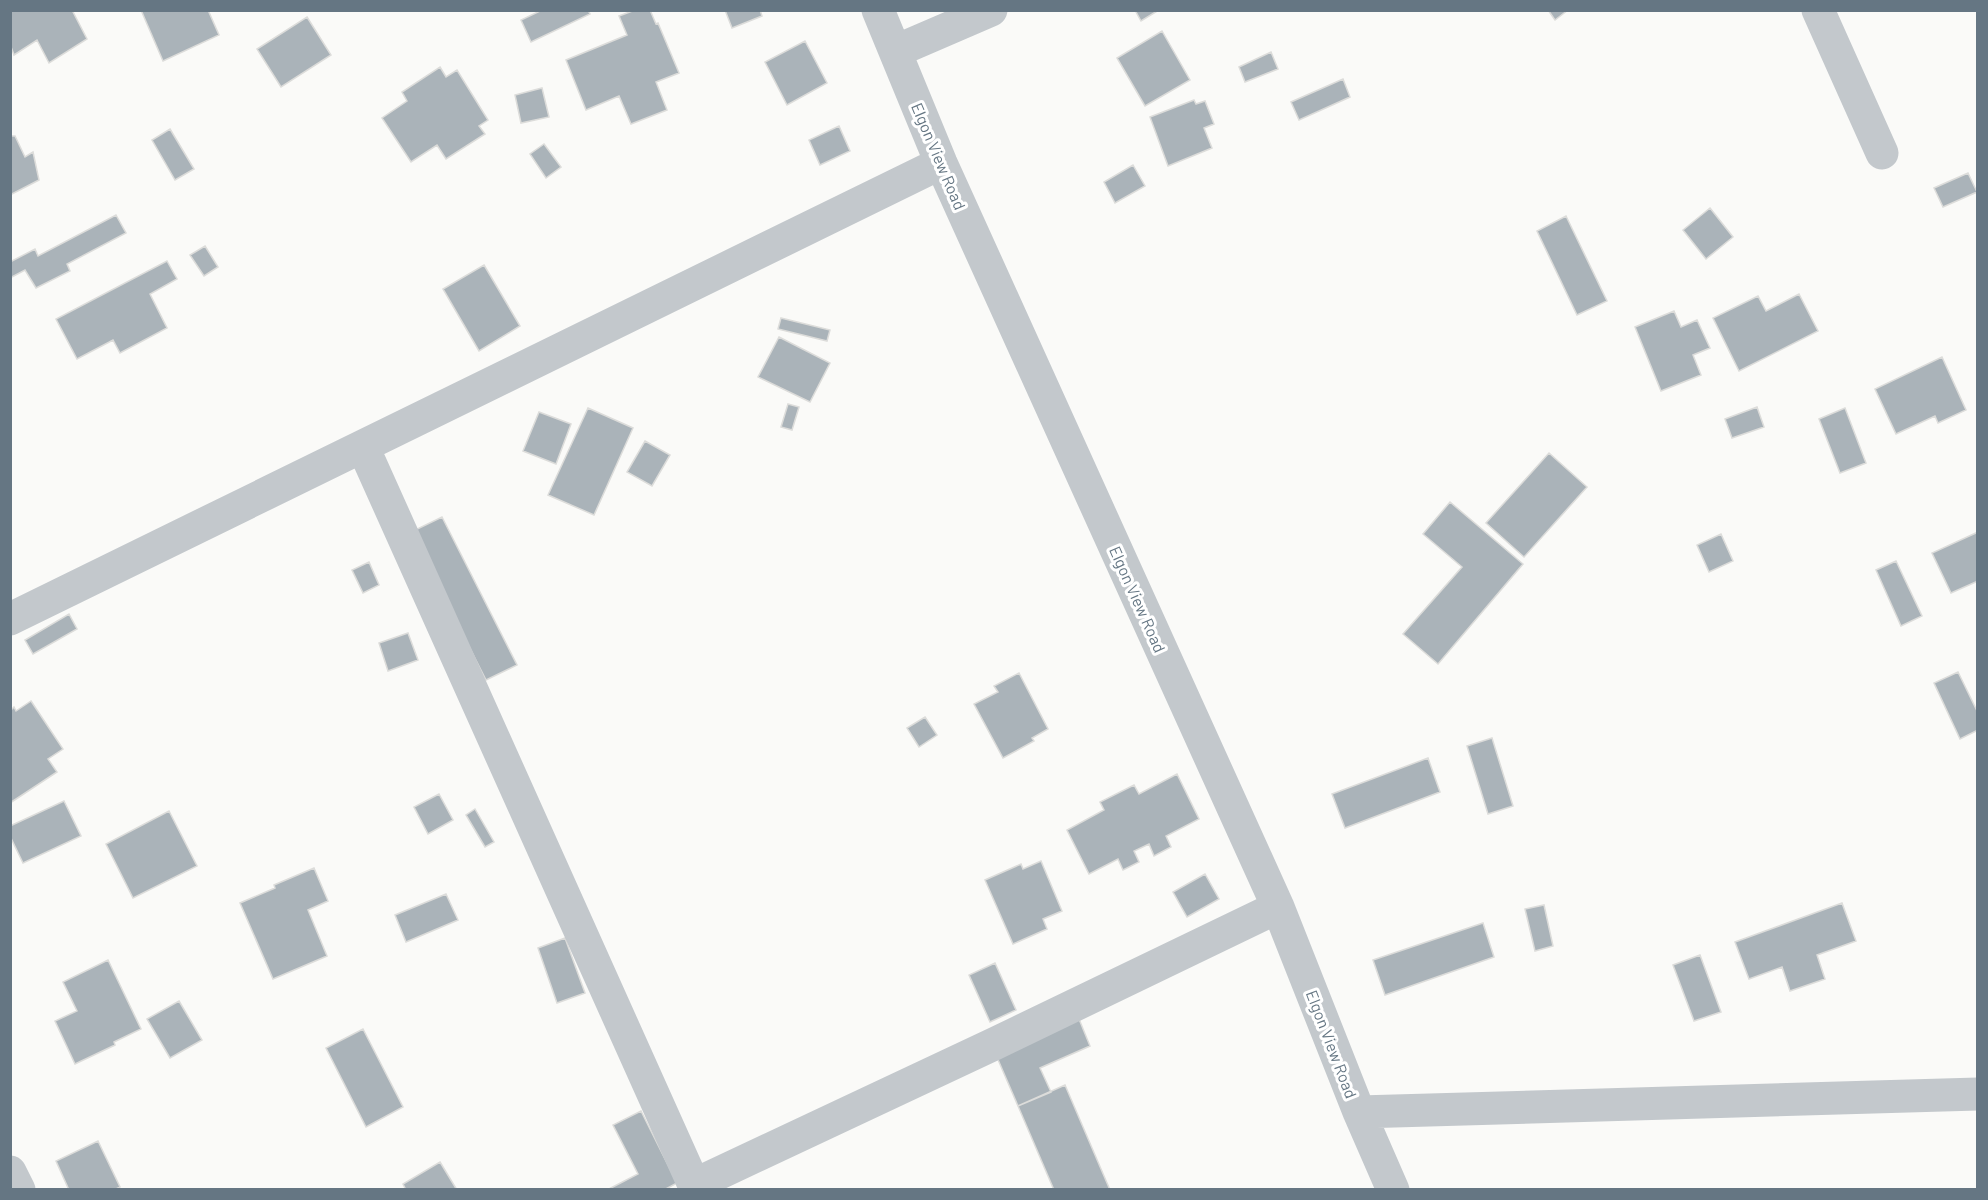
<svg xmlns="http://www.w3.org/2000/svg" width="1988" height="1200" font-family="Barlow,sans-serif">
  <style>
    .building { fill: #aab3b9; stroke: #dcdcda; stroke-width: 1.5 }
    .lines { fill: none; stroke-linecap: round; stroke-linejoin: round }
    .minor { stroke: #c3c8cc; stroke-width: 33 }
    .labels { text-anchor: middle; dominant-baseline: central; stroke-width: 6; stroke-linejoin: round; paint-order: stroke }
    .street-label { font-size: 16px; fill: #657683; stroke: #fff }
  </style>
  <rect width="100%" height="100%" fill="#fafaf8"/>
  <path class="building" d="M10,10H72L87,39L49,63L37,40L14,55L10,44Z
    M141,10H208L219,35L163,61Z
    M542,10H588L590,14L531,42L521,20Z
    M635,10H650L656,24L658,23L679,73L656,82L667,110L631,124L619,96L586,110L566,60L627,35L619,16Z
    M725,10H760L762,16L732,28Z
    M1135,10H1159L1141,21Z
    M1548,10H1568L1555,20Z
    M307,17L331,55L281,87L257,49Z
    M1162,31L1190,80L1145,106L1117,58Z
    M805,41L827,83L787,105L765,62Z
    M1271,52L1278,69L1245,82L1239,67Z
    M440,67L446,77L457,70L488,120L479,126L485,134L446,159L437,145L411,162L382,118L407,101L402,92Z
    M1343,79L1350,97L1299,120L1291,102Z
    M542,88L549,117L521,123L515,95Z
    M1194,100L1196,104L1205,101L1214,124L1204,128L1212,148L1168,166L1150,117Z
    M839,126L850,151L820,165L809,140Z
    M170,129L194,169L175,180L152,140Z
    M10,136H15L25,157L33,152L39,180L10,195Z
    M544,144L561,167L546,178L530,154Z
    M1133,165L1145,186L1115,203L1104,182Z
    M1968,173L1977,192L1943,207L1934,188Z
    M1710,208L1733,237L1706,259L1683,230Z
    M116,215L126,233L67,264L70,271L36,288L25,270L10,278V262L35,249L38,256Z
    M1566,216L1607,301L1577,315L1537,231Z
    M205,246L218,267L204,276L190,255Z
    M167,261L177,279L150,294L167,328L120,353L113,340L77,359L56,319Z
    M484,265L520,326L479,351L443,289Z
    M1799,294L1818,331L1739,371L1713,318L1758,296L1766,311Z
    M1674,311L1681,327L1697,320L1710,348L1693,355L1701,375L1661,391L1635,327Z
    M781,318L830,330L827,341L778,329Z
    M779,337L830,363L810,402L758,377Z
    M1942,357L1966,410L1938,423L1935,416L1896,434L1875,389Z
    M788,404L799,407L792,430L781,427Z
    M1757,407L1764,427L1732,438L1725,419Z
    M588,408L633,428L594,515L548,495Z
    M1845,408L1866,463L1840,473L1819,419Z
    M539,412L571,424L556,464L523,451Z
    M645,441L670,455L652,486L627,472Z
    M1549,453L1587,487L1524,557L1486,523Z
    M1450,502L1523,564L1438,664L1403,634L1462,567L1423,534Z
    M442,517L517,665L486,680L411,532Z
    M1978,532V581L1951,593L1932,553Z
    M1721,534L1733,561L1709,572L1697,545Z
    M1896,561L1922,616L1901,626L1876,570Z
    M369,562L379,585L363,593L352,570Z
    M69,614L77,629L33,654L25,640Z
    M408,633L418,660L388,671L379,643Z
    M1958,672L1978,713V730L1960,739L1934,683Z
    M1019,673L1048,729L1032,738L1034,741L1003,758L974,704L998,692L994,686Z
    M31,701L63,749L48,759L57,772L10,803V707L12,709L14,707L16,711Z
    M925,717L937,735L919,747L907,728Z
    M1492,738L1513,806L1488,814L1467,746Z
    M1428,758L1440,792L1345,828L1332,794Z
    M1177,774L1199,819L1166,836L1171,847L1154,856L1149,844L1134,851L1139,862L1123,870L1118,859L1089,874L1067,830L1104,810L1100,802L1134,785L1139,794Z
    M439,794L453,820L428,834L414,807Z
    M64,801L81,836L23,863L10,836V826Z
    M475,809L494,842L485,847L466,815Z
    M169,811L197,866L133,898L106,844Z
    M1041,861L1062,911L1043,919L1047,929L1013,944L985,880L1021,864L1023,869Z
    M314,868L328,901L308,910L327,956L273,979L240,903L275,888L274,885Z
    M1205,874L1219,899L1187,917L1173,892Z
    M446,894L458,920L406,942L395,915Z
    M1842,903L1856,941L1817,955L1825,979L1790,991L1782,967L1749,979L1735,942Z
    M1544,905L1553,946L1535,951L1525,909Z
    M1483,923L1494,957L1385,995L1373,960Z
    M565,938L585,993L557,1003L538,948Z
    M1700,955L1721,1012L1694,1021L1673,965Z
    M108,960L141,1029L114,1042L115,1045L75,1064L55,1021L77,1011L63,982Z
    M995,963L1016,1010L990,1022L969,975Z
    M179,1001L202,1040L170,1058L147,1019Z
    M1079,1019L1090,1046L1040,1068L1051,1092L1018,1106L996,1055Z
    M363,1029L403,1107L366,1127L326,1048Z
    M1065,1085L1110,1190H1054L1018,1106Z
    M641,1111L677,1183L664,1190H607L638,1174L613,1125Z
    M98,1141L120,1187L114,1190H69L56,1161Z
    M440,1162L457,1190H406L403,1184Z"/>
  <g class="lines">
    <path class="minor" d="M878,10L941,163L1278,907L1359,1112L1393,1190
      M1818,10L1882,153
      M896,51L991,10
      M363,447L694,1185L994,1044L1278,907
      M10,619L941,163
      M1359,1112L1978,1094
      M10,1172L19,1190"/>
  </g>
  <g class="labels">
    <g class="street-label">
      <text transform="translate(939 156) rotate(67)">Elgon View Road</text>
      <text transform="translate(1138 599) rotate(66)">Elgon View Road</text>
      <text transform="translate(1332 1044) rotate(69)">Elgon View Road</text>
    </g>
  </g>
  <rect width="1988" height="1200" fill="none" stroke="#657683" stroke-width="24"/>
</svg>
